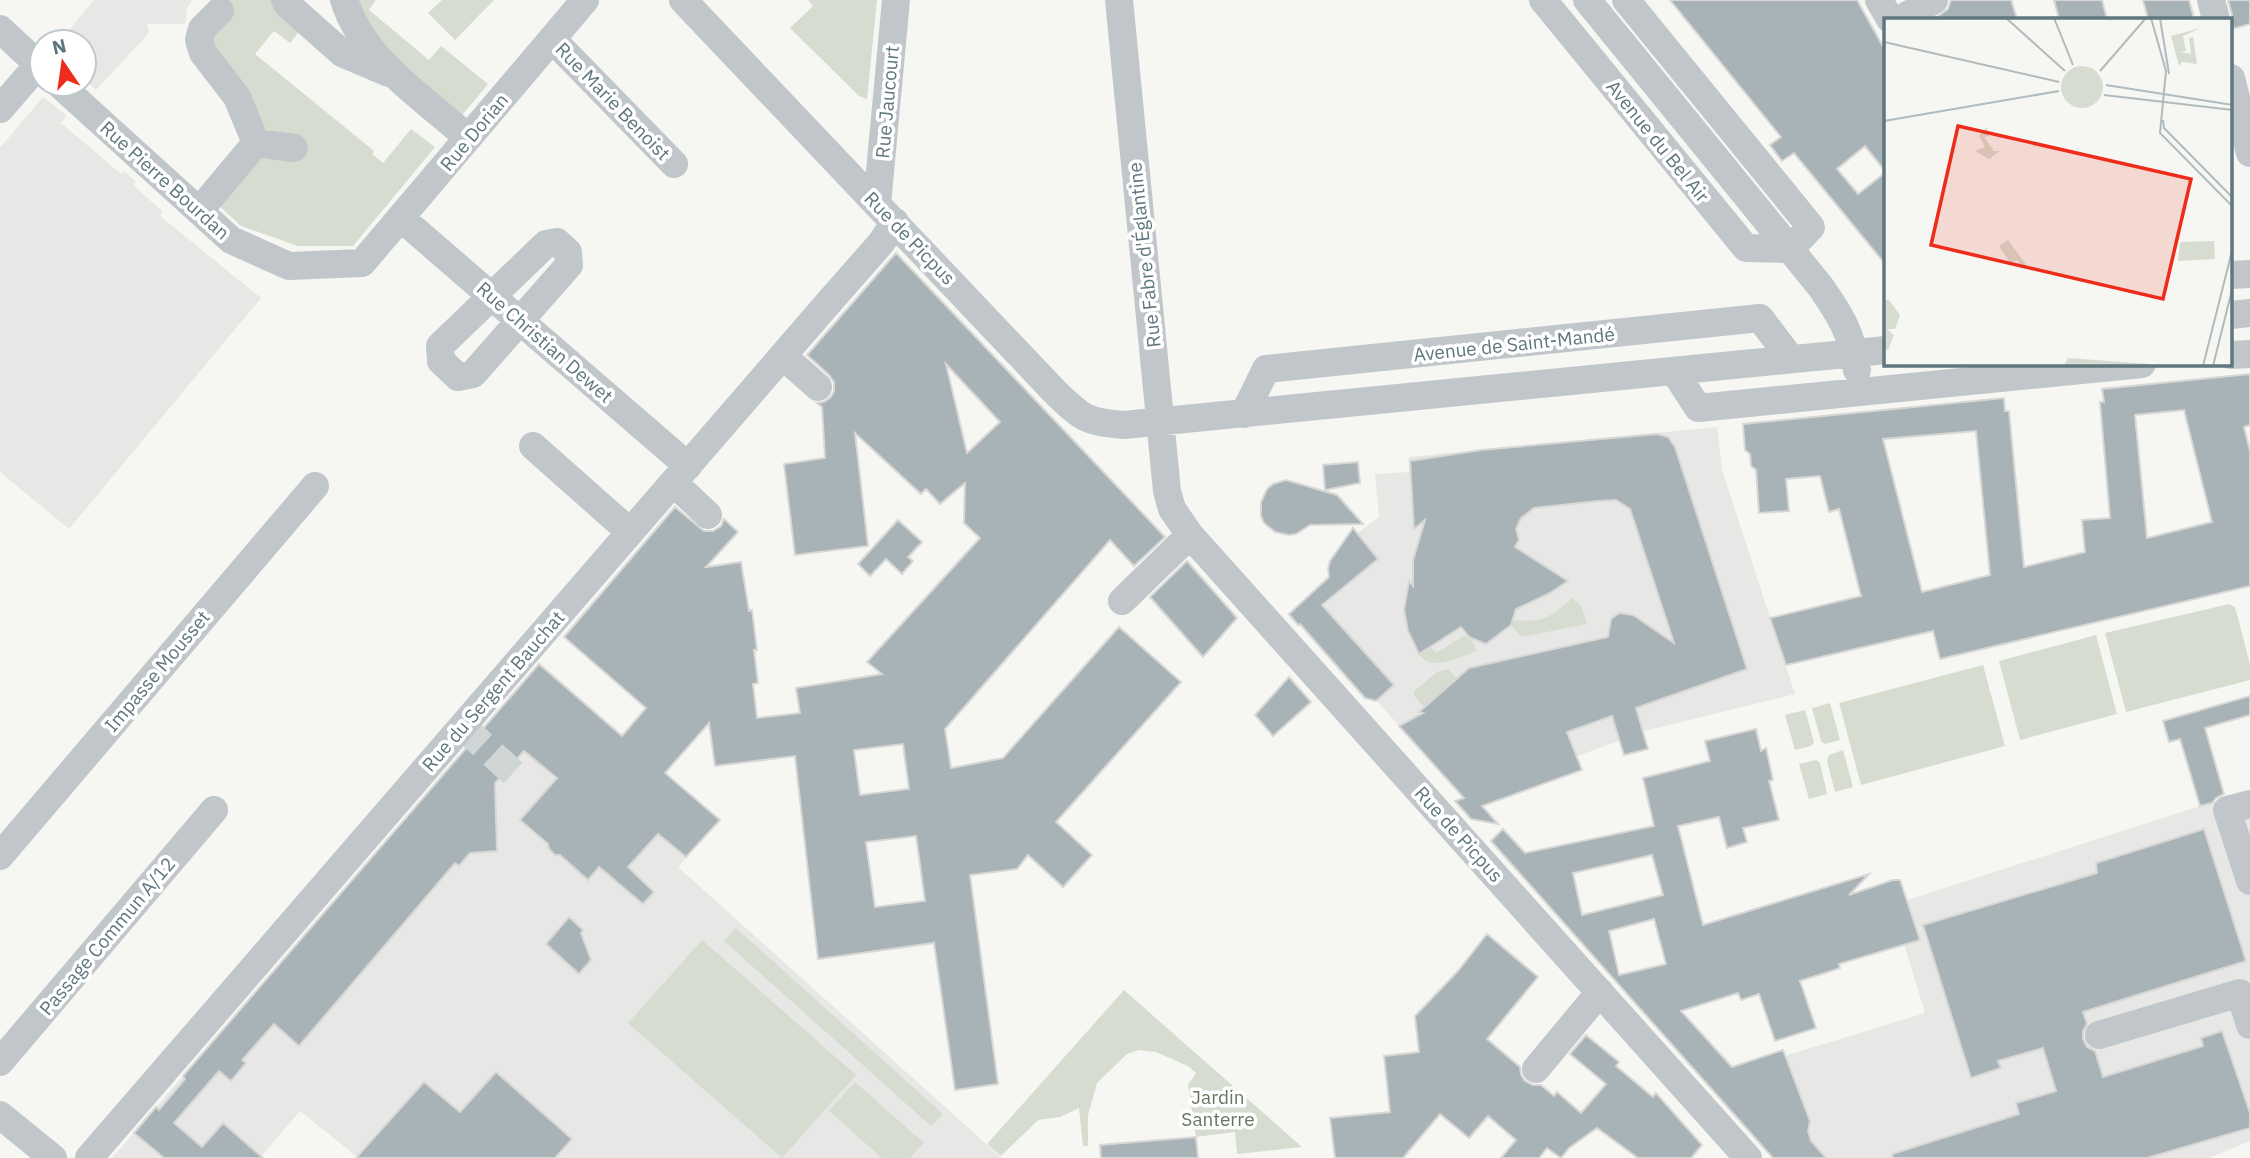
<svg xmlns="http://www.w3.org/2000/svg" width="2250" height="1158" font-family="'IBM Plex Sans',sans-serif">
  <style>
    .built { fill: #e7e7e6 }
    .green { fill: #d7dcd1 }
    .building { fill: #a7b3b6; stroke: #d8d7d5; stroke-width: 2; fill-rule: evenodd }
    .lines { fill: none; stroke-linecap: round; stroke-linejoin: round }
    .minor-tunnel { stroke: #d0d6d5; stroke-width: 28; stroke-dasharray: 28 14; stroke-linecap: butt }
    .minor { stroke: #c0c6c9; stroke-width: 28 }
    .labels { text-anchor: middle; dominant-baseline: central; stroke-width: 7; stroke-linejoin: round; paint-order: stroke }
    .street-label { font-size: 19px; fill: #5f777f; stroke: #fff }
    .park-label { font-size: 19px; fill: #67775f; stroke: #fff }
    .inset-road { fill: none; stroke: #b1bbbd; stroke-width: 2 }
    .view { fill: #ee2c1b; fill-opacity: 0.15; stroke: #ee2c1b; stroke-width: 3.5 }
    .inset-edge { fill: none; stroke: #5f777f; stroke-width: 3.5 }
  </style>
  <rect width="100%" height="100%" fill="#f6f6f2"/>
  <path class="built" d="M94,0H192L187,9L185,24H147L149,33L96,90L84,80V42H59Z
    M43,97L67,116L61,123L121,174L124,171L136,182L133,185L163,212L160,216L261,298L69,529L0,472V148Z
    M1717,427L1722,470L1795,694L1620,737L1621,740L1464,798L1376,700L1322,606L1379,559L1358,533L1379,517L1375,474L1409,472V457Z
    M539,664L720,820L678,867L1002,1158H356V1156L300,1111L260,1158H112Z
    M2250,793V1141L2209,1158H1773L1703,1079L1725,1059L1732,1067L1756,1059L1758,1064L1925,1013L1892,905L2200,806Z"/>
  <path class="green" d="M224,0H277L302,28L290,43L274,31L255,54L374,151L372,154L383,163L411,129L435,147L353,246H298L241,226L211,198L259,131L216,62L211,34Z
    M347,0H376L369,10L429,60L441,46L488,84L454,125Z
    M442,0H494L455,40L428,13Z
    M808,0H877L867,99L859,96L790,28L813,6Z
    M1572,598L1581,606L1587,624L1521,637L1511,625L1514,620C1542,623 1552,617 1572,598Z
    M2229,604L2235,607L2250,664V680L2126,712L2105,633Z
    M2096,635L2117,714L2020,740L1999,661Z
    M1464,636L1472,640L1477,651C1462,656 1429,673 1419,654L1431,647L1436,653Z
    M1983,665L2005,746L1861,785L1839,703Z
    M1448,669L1457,678L1424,707L1414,695V691L1437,672Z
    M1830,703L1840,740L1825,744L1821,741L1812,708Z
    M1805,710L1814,742L1811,746L1795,750L1785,715Z
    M1843,750L1853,787L1835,792L1827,761L1829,755Z
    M1816,760L1820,763L1827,794L1809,799L1799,764Z
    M736,928L943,1114L931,1126L724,941Z
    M702,940L856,1075L782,1158L628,1023Z
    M1124,990L1302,1147L1237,1154L1235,1132L1196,1137L1188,1085L1196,1073L1188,1066L1156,1052L1139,1050L1127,1054L1097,1083L1088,1115V1146H1083L1079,1108L1060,1117L1038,1120L1001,1156L987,1144Z
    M855,1082L924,1143L910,1158H882L829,1111Z"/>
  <path class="building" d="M1670,0H1857L1886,52V265L1794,153L1782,161L1770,145L1781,137ZM1865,146L1886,172L1858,194L1837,169Z
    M1951,0H2011L2017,19H1934L1948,9Z
    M2054,0H2102L2107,19H2059Z
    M2143,0H2189L2194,19H2148Z
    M2228,0H2250V24L2232,29V15Z
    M896,253L1165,537L1134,566L1110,540L945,729L951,768L1003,758L1119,627L1181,682L1056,822L1092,855L1063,887L1028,855L1017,869L970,875L998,1084L955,1090L934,943L818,959L795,756L715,766L709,723L665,773L720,820L686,857L658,834L628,867L654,892L643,904L599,867L588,880L560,855H555L549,849L548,844L520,820L557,778L524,751L495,783L497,851L470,853L459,866L455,863L299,1046L274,1024L242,1060L246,1063L231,1081L219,1071L174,1123L202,1147L223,1123L263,1158H164L134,1133L156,1107L159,1110L185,1079L183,1076L539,664L622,736L646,708L564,637L675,507L704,531H713L721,526L724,519L738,532L706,567L741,562L749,611L752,610L757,650H754L758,683L753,684L757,718L800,713L796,688L882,674L867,662L980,538L964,523L965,483L940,504L926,489L921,494L855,433L868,546L795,555L784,464L825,458L822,407L817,403L824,402L831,397L834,391V382L829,375L807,355ZM946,364L1000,422L967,453ZM903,744L909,789L860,795L854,750ZM916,836L925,901L875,907L866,842Z
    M2250,374V425L2244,427L2250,451V586L1940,659L1933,631L1786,665L1770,618L1861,596L1839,509L1829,512L1820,476L1786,479L1789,511L1759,513L1756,470L1751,466L1750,454L1745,450L1743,424L2004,398L2005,411H2009L2024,567L2085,552L2082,520L2110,518L2100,402H2104L2102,389ZM2184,410L2212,522L2147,538L2135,415ZM1976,431L1990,575L1922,592L1883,439Z
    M1657,434L1668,437L1675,447L1747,669L1636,708L1648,749L1624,755L1612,716L1567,732L1582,770L1482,806L1498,824L1471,819L1455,801L1464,798L1399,726L1423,713L1419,712L1469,668L1608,637L1611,619L1619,613L1633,615L1674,643L1630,509L1616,500L1598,501L1534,508L1521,518L1516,529L1519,540L1515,547L1568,581L1550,593L1516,609L1511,625L1486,644L1469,637L1461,627L1419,654L1408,631L1404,610L1409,581L1413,586V560L1425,520L1414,529L1410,461L1481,450Z
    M1358,462L1360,483L1325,490L1323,465Z
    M1286,480L1337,495L1363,524L1310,525L1296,534L1289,535L1275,532L1264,523L1261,516V502L1267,489L1273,484Z
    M898,520L922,542L908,557L913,561L902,574L886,559L870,576L858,564Z
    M1353,528L1378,559L1322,605L1394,685L1376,701L1365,698L1300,624L1298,625L1289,614L1329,577L1328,569L1330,561Z
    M1187,561L1237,618L1203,657L1150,597Z
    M1289,677L1311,702L1273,736L1255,715Z
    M2250,696V715L2205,728L2224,794L2216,798L2212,803L2200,806L2180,739L2169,742L2163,721Z
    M1756,729L1761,751L1766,748L1773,780L1769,781L1779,820L1743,828L1747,842L1727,848L1719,817L1678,826L1703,925L1869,874L1849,895L1893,880H1900L1920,940L1839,964L1840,968L1800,981L1816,1028L1775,1041L1759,994L1741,1000L1738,993L1681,1011L1732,1067L1783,1050L1810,1121L1808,1131L1811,1141L1826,1158H1773L1491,841L1503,829L1525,853L1654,826L1643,778L1710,761L1705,741ZM1652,855L1663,895L1582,915L1573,873ZM1654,919L1666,964L1619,975L1609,931Z
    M2204,829L2246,961L2083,1012L2087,1024L2083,1031V1039L2087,1047L2095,1051L2103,1077L2203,1046L2201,1038L2222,1031L2250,1113V1128L2147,1158H1893L1892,1154L2019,1114L2016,1103L2056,1091L2043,1048L1998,1061L2001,1068L1971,1078L1923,925L2097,873L2096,863Z
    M569,917L583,930L581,933L591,960L579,974L546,944Z
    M1487,934L1538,977L1487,1039L1520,1067L1521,1075L1525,1081L1533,1085H1541L1554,1096L1557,1092L1581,1113L1606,1084L1570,1054L1586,1035L1619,1062L1616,1066L1653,1097L1656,1093L1702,1145L1691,1158H1638L1597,1128L1569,1148L1561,1158L1547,1148L1539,1158H1501L1516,1140L1488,1116L1469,1138L1440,1114L1403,1158H1335L1330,1118L1390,1112L1384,1056L1419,1052L1415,1016L1458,971Z
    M496,1072L572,1139L555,1158H356L424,1082L460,1112Z
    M1196,1137L1198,1158H1101L1100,1145Z"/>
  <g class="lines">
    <path class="minor-tunnel" d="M462,726L513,773"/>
    <path class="minor" d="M285,0L288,5L342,53L389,73
      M344,0C364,62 423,97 468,138
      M683,0L1055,392C1082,418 1086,422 1124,425L1886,350
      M1119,0L1167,491L1172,509L1190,535L1748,1158
      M1543,0L1746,248L1790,249L1811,227L1626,0
      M1587,0L1820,286C1841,316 1852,334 1857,370
      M1879,0L1890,19
      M2211,0L2216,19
      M1901,19L1934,0
      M0,29L42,68
      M552,39L674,164
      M2231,78L2250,153
      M59,84L231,240L289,266L362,263L585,0
      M0,109L38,65
      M256,143L294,148
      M877,204L896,0
      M199,211L256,143L237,97L203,53L199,40L202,29L220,11
      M401,218L688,466
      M557,242L568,252L569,265L473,374L458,377L441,361L440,346L546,244Z
      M2231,275L2250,274
      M2231,315L2250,313
      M2231,355L2250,354
      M783,356L818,387
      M1674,371L1698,408L2142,364
      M1244,414L1266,369L1760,318L1791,359
      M533,446L630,532
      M674,483L708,515
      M1122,601L1190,535
      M2250,804L2227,810L2250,881
      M0,856L315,486
      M2099,1035L2240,993L2250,1025
      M0,1062L214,810
      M1536,1069L1600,992
      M0,1115L53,1158
      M89,1158L830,301L881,243L895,222"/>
  </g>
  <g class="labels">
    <g class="street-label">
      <text transform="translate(613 101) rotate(46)">Rue Marie Benoist</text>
      <text transform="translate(887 102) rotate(-85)">Rue Jaucourt</text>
      <text transform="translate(474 132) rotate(-50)">Rue Dorian</text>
      <text transform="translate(1658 141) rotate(51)">Avenue du Bel Air</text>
      <text transform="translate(165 180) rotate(42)">Rue Pierre Bourdan</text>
      <text transform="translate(910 238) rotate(46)">Rue de Picpus</text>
      <text transform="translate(1144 255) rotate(-96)">Rue Fabre d'Églantine</text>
      <text transform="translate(545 342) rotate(41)">Rue Christian Dewet</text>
      <text transform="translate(1514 344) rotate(-6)">Avenue de Saint-Mandé</text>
      <text transform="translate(157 671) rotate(-50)">Impasse Mousset</text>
      <text transform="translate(493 691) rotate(-49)">Rue du Sergent Bauchat</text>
      <text transform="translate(1459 834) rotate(48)">Rue de Picpus</text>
      <text transform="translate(107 936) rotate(-50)">Passage Commun A/12</text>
    </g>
    <g class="park-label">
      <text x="1218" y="1097">Jardin<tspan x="1218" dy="22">Santerre</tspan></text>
    </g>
  </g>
  <g transform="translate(1884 18)">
    <rect width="348" height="348" fill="#f6f6f2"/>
    <path d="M317,10L299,18L302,33L296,34L307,36L305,20L309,19L313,46L298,44L295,48L287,18ZM177 69a21 21 0 1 1 42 0a21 21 0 1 1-42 0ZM103,109L105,118L100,119L110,133H116L105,141L91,133L101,129L95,118ZM124,222L143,248L139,250L133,242L127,246L115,228ZM330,223L331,241L294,243L296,224ZM4,281L16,297L11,311H3L10,317L4,332L0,331V284ZM184,340L265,346L267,348H180Z" fill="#d7dcd1"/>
    <path class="inset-road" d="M122,0L181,53M170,0L189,47M267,0L282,53L276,115L349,189M276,0L285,56M0,24L175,64M216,53L262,0M222,67L349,87M220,77L349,92M279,102L280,110L349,180M0,103L175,73M319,348L349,229M329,348L349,268"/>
    <path class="view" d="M74,108L307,161L279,281L47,227Z"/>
    <rect width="348" height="348" class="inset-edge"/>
  </g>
  <g transform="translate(63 63) rotate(347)"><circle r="33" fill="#ffffff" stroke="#bfc9cc" stroke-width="2"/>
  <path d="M0-5L12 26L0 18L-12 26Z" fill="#ee2c1b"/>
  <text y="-10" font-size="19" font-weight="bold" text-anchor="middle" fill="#5f777f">N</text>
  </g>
</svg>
